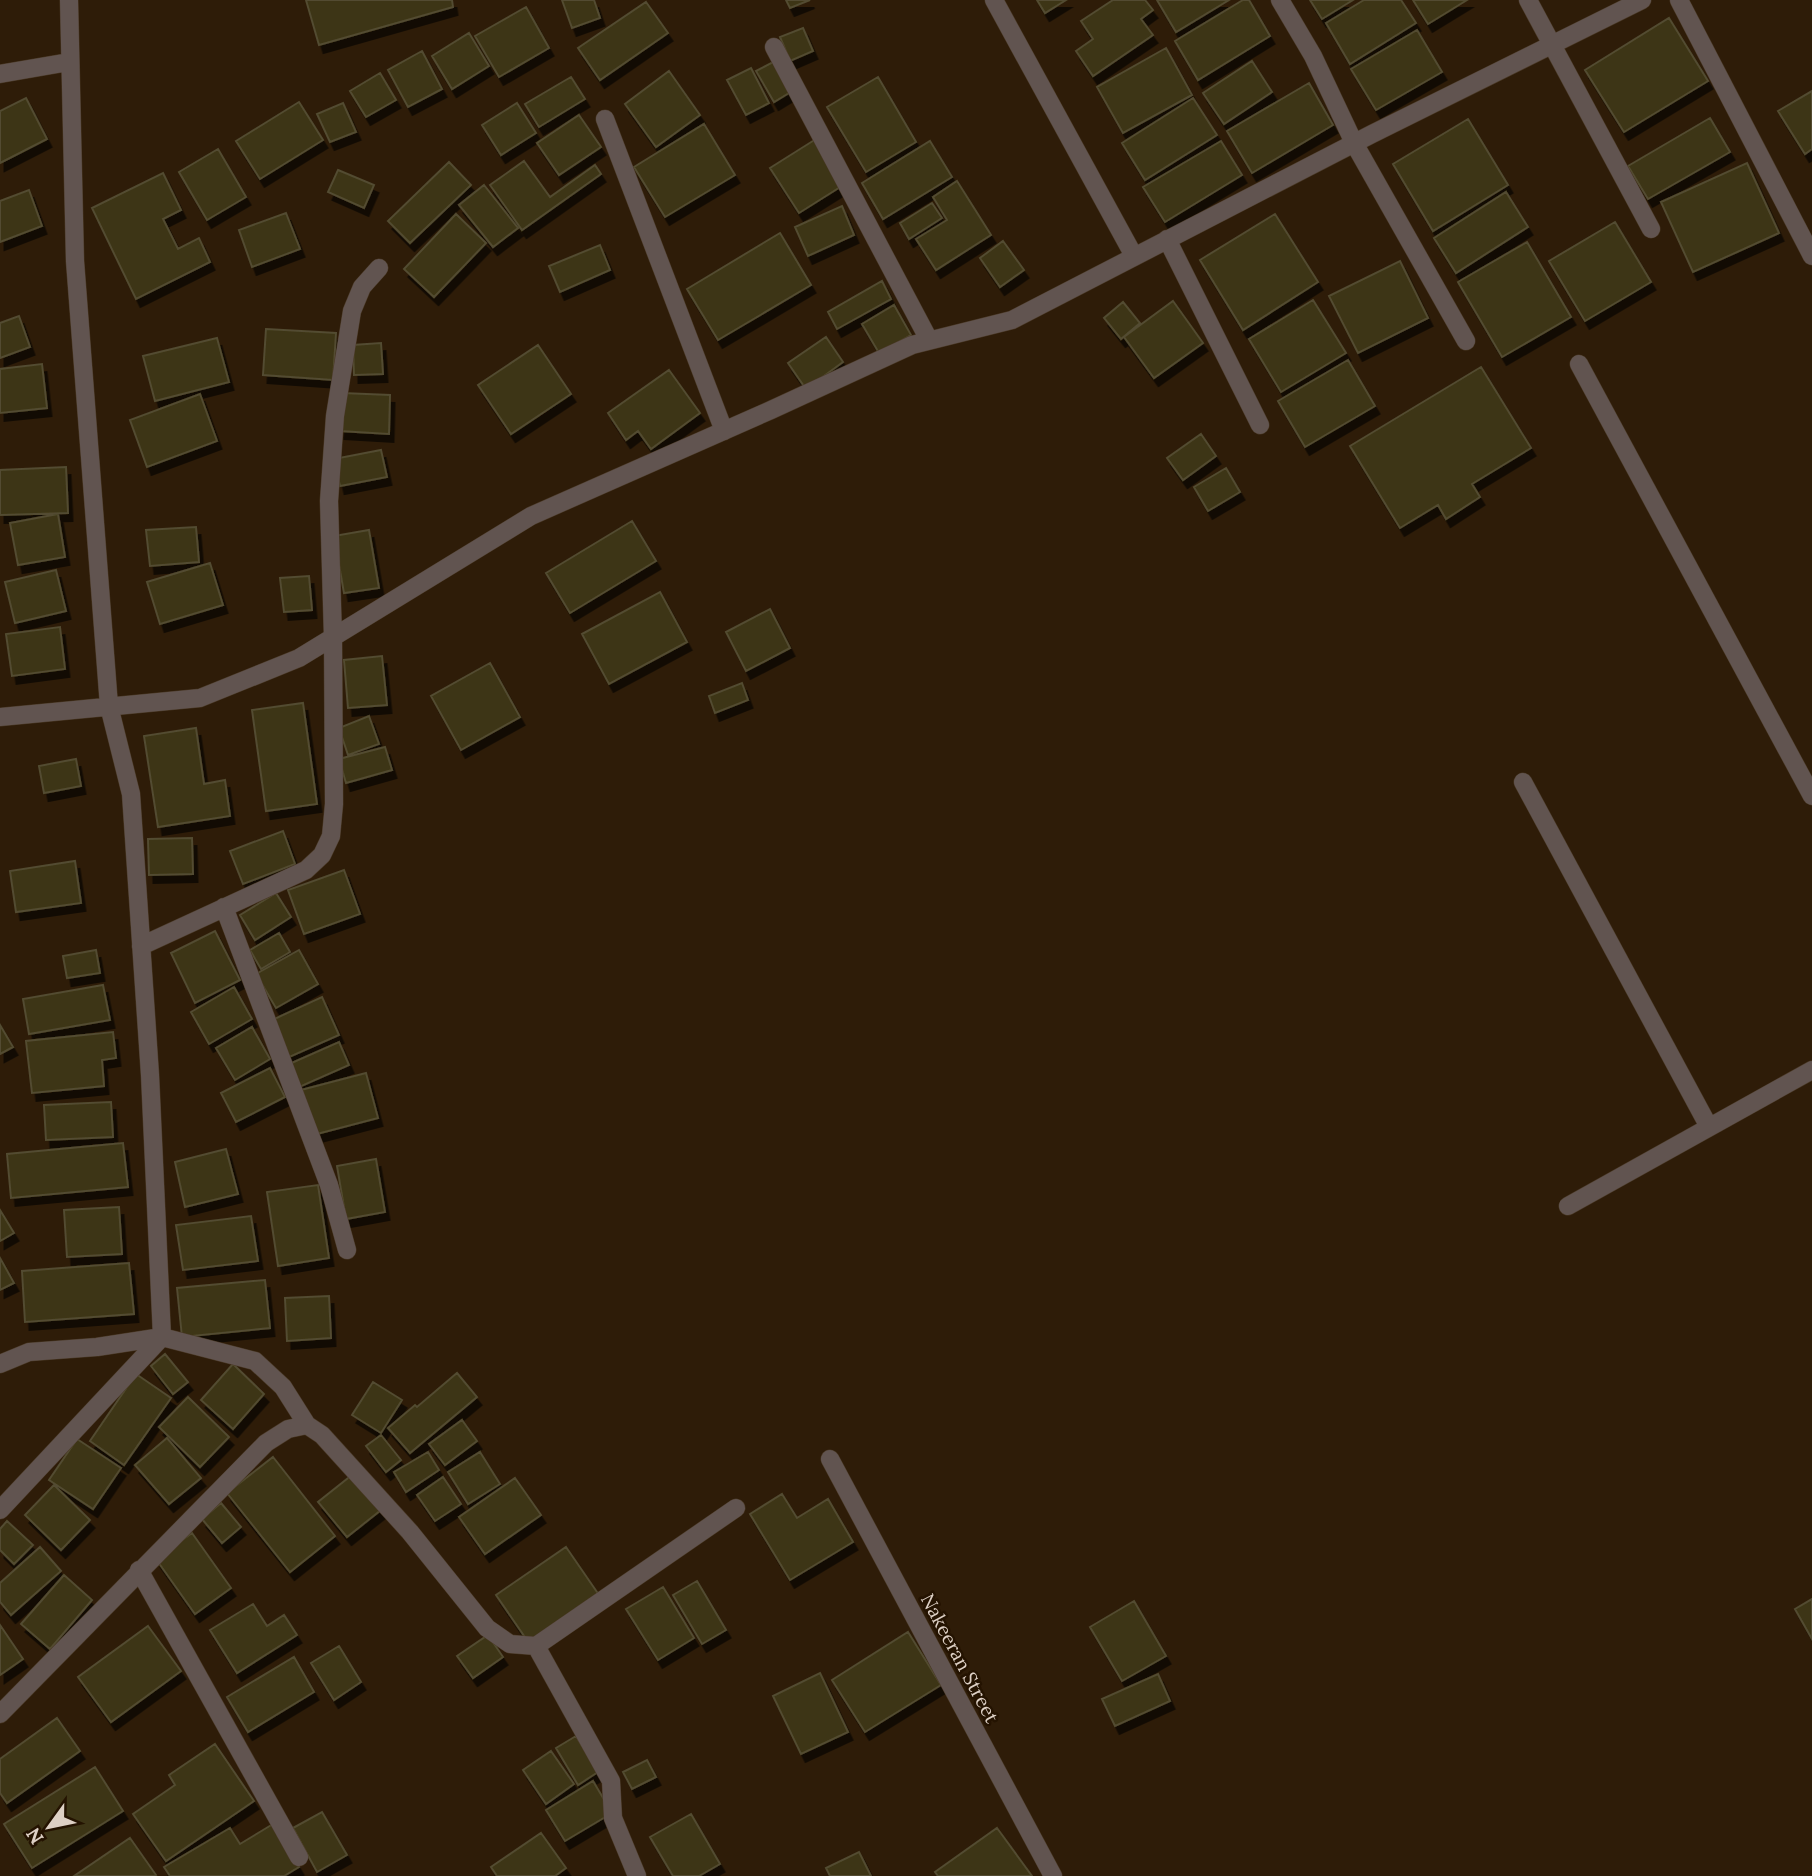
<svg xmlns="http://www.w3.org/2000/svg" width="1812" height="1876" font-family="Lora,serif">
  <style>
    .building { fill: #3d3515; stroke: #524b30; stroke-width: 2; filter: url(#shadow) }
    .lines { fill: none; stroke-linecap: round; stroke-linejoin: round }
    .minor-casing { stroke: #4a3926; stroke-width: 19 }
    .minor { stroke: #615450; stroke-width: 18 }
    .labels { text-anchor: middle; dominant-baseline: central; stroke-width: 5; stroke-linejoin: round; paint-order: stroke }
    .street-label { font-size: 19px; fill: #ddd0c5; stroke: #241301 }
  </style>
  <defs>
    <filter id="shadow"><feDropShadow dx="4.5" dy="8" stdDeviation="0" flood-color="#0009"/></filter>
  </defs>
  <rect width="100%" height="100%" fill="#2e1c08"/>
  <path class="building" d="M306,0H452L453,7L319,45Z
    M562,0H594L600,18L572,28Z
    M786,0H810L790,8Z
    M1037,0H1066L1045,13Z
    M1113,0H1145L1153,10L1141,19L1153,35L1093,76L1076,51L1093,39L1081,21Z
    M1157,0H1229L1176,32Z
    M1243,0H1249L1270,36L1198,80L1175,41Z
    M1310,0H1353L1322,19Z
    M1364,0H1401L1416,23L1350,64L1326,23Z
    M1413,0H1467L1428,24Z
    M646,2L668,33L600,80L578,48Z
    M526,7L549,48L499,77L475,36Z
    M1669,18L1708,81L1624,132L1585,70Z
    M803,28L813,51L790,61L780,37Z
    M1417,30L1442,72L1376,110L1351,69Z
    M469,33L489,66L452,89L432,56Z
    M1166,48L1192,95L1123,133L1097,87Z
    M422,51L442,89L408,107L388,70Z
    M777,60L794,90L774,102L756,71Z
    M1252,61L1272,92L1224,124L1203,93Z
    M751,68L769,103L746,115L727,80Z
    M669,71L700,115L656,147L625,104Z
    M380,73L396,100L366,117L350,91Z
    M571,77L585,99L539,127L525,104Z
    M878,77L916,142L866,172L827,107Z
    M1309,83L1333,125L1252,173L1227,131Z
    M1812,91V149L1805,154L1778,111Z
    M26,98L47,139L0,163V111Z
    M1193,98L1217,135L1145,180L1122,143Z
    M299,102L323,140L260,179L236,141Z
    M343,103L356,132L330,142L317,114Z
    M517,103L536,133L501,155L482,125Z
    M579,115L601,147L559,175L537,143Z
    M1710,118L1730,152L1648,199L1628,166Z
    M1468,119L1508,185L1433,231L1393,164Z
    M704,124L735,175L665,217L634,167Z
    M816,139L845,184L799,213L770,168Z
    M930,141L952,177L883,219L862,183Z
    M1221,141L1242,175L1165,222L1143,187Z
    M218,149L246,197L207,220L179,172Z
    M524,161L550,197L595,165L601,174L522,230L490,185Z
    M449,162L471,185L410,243L388,221Z
    M1747,163L1779,233L1693,272L1661,202Z
    M338,170L374,185L364,208L328,192Z
    M163,173L181,210L163,219L178,249L199,238L210,262L136,299L92,208Z
    M957,181L991,235L936,270L916,239L947,220L933,197Z
    M484,185L518,228L493,247L459,205Z
    M29,190L42,226L0,242V201Z
    M1506,192L1528,227L1456,273L1434,238Z
    M932,203L942,218L909,239L900,223Z
    M842,206L854,235L808,256L795,227Z
    M286,213L300,249L252,267L239,230Z
    M456,214L486,243L434,297L404,269Z
    M1275,214L1318,282L1243,330L1200,260Z
    M1615,222L1651,282L1585,321L1549,261Z
    M780,233L811,285L718,340L687,289Z
    M1003,241L1024,270L1000,287L980,258Z
    M1527,242L1571,317L1502,357L1458,282Z
    M600,245L610,270L560,292L549,266Z
    M1400,261L1428,318L1358,353L1329,296Z
    M882,281L891,299L837,329L828,312Z
    M1313,300L1346,353L1281,392L1249,339Z
    M1173,301L1203,343L1154,378L1124,337Z
    M1123,302L1140,323L1121,339L1104,318Z
    M894,305L911,335L879,353L862,324Z
    M19,316L30,347L0,358V323Z
    M266,329L336,333L333,380L263,375Z
    M826,337L843,362L806,389L788,363Z
    M217,338L229,382L155,401L143,356Z
    M381,343L383,374L354,375L353,345Z
    M538,345L571,394L511,434L478,385Z
    M1348,360L1375,406L1305,447L1278,401Z
    M42,364L47,408L0,413V369Z
    M1481,367L1531,448L1472,484L1480,497L1446,519L1438,505L1400,528L1350,446Z
    M669,370L700,413L651,449L638,431L626,440L608,413Z
    M342,393L390,395L389,434L340,431Z
    M200,394L217,441L147,467L130,420Z
    M1201,434L1216,456L1183,480L1167,458Z
    M381,450L387,477L340,486L334,459Z
    M66,467L68,513L0,515V470Z
    M1226,468L1240,492L1208,511L1194,487Z
    M58,514L65,557L18,565L10,523Z
    M632,521L656,561L570,613L546,573Z
    M196,527L199,562L150,566L146,530Z
    M369,530L379,588L344,593L334,536Z
    M210,563L223,605L160,624L147,582Z
    M56,570L66,611L15,623L5,582Z
    M309,576L312,610L284,612L280,578Z
    M660,592L687,642L609,684L582,634Z
    M770,609L790,648L746,671L726,632Z
    M60,627L65,669L12,676L6,634Z
    M382,656L387,705L348,708L344,660Z
    M490,663L520,717L461,750L431,696Z
    M742,683L748,700L715,713L709,696Z
    M303,703L317,804L266,811L252,710Z
    M369,716L379,744L348,755L339,728Z
    M196,728L204,784L225,780L230,816L158,827L144,736Z
    M385,747L392,770L346,783L339,759Z
    M76,759L81,786L44,793L39,766Z
    M283,831L295,864L243,884L230,851Z
    M192,838L193,874L149,875L148,839Z
    M75,861L81,903L16,912L10,871Z
    M344,870L360,914L304,934L288,890Z
    M276,893L291,917L255,940L240,915Z
    M215,931L240,980L195,1003L171,953Z
    M279,933L290,952L261,969L250,950Z
    M96,950L100,973L67,978L63,956Z
    M299,950L318,984L276,1008L256,974Z
    M103,985L110,1020L29,1034L23,999Z
    M234,987L252,1019L209,1044L191,1012Z
    M322,997L339,1035L287,1058L270,1021Z
    M0,1025L13,1047L0,1054Z
    M252,1027L270,1059L235,1080L216,1048Z
    M113,1032L116,1058L102,1060L104,1086L32,1093L26,1041Z
    M339,1042L349,1065L297,1088L287,1065Z
    M270,1068L285,1097L236,1122L221,1093Z
    M366,1073L378,1118L313,1135L301,1090Z
    M111,1102L113,1137L46,1140L44,1105Z
    M123,1143L128,1187L11,1198L7,1154Z
    M226,1149L238,1194L185,1207L175,1162Z
    M376,1159L385,1212L346,1219L337,1166Z
    M318,1185L329,1258L278,1266L267,1192Z
    M119,1207L122,1254L67,1257L64,1210Z
    M0,1210L14,1233L0,1241Z
    M251,1216L258,1261L183,1270L176,1225Z
    M0,1258L14,1283L0,1290Z
    M129,1263L134,1314L25,1322L22,1271Z
    M265,1280L270,1328L182,1337L177,1288Z
    M329,1296L331,1338L287,1341L285,1298Z
    M165,1354L188,1382L173,1394L151,1366Z
    M233,1364L264,1394L233,1429L201,1400Z
    M457,1373L477,1397L410,1453L388,1428L415,1405L417,1407Z
    M136,1374L171,1398L124,1465L90,1441Z
    M373,1382L402,1400L381,1433L352,1415Z
    M188,1397L229,1437L200,1467L159,1427Z
    M462,1420L477,1441L445,1465L429,1444Z
    M381,1435L401,1460L386,1472L366,1446Z
    M167,1438L201,1478L169,1504L135,1465Z
    M77,1439L121,1468L93,1509L49,1480Z
    M428,1452L439,1470L406,1492L394,1472Z
    M480,1452L500,1484L468,1504L448,1472Z
    M273,1457L335,1536L290,1572L227,1493Z
    M352,1475L381,1510L347,1537L318,1502Z
    M443,1477L461,1504L435,1521L417,1495Z
    M515,1478L541,1515L485,1554L459,1517Z
    M54,1485L90,1520L61,1550L25,1515Z
    M782,1494L797,1518L828,1499L853,1542L790,1580L750,1514Z
    M221,1503L241,1527L222,1543L202,1519Z
    M7,1521L33,1545L14,1564L0,1550V1529Z
    M192,1533L231,1588L195,1614L156,1559Z
    M40,1547L61,1571L11,1615L0,1602V1583Z
    M566,1547L599,1595L529,1643L496,1595Z
    M64,1575L92,1600L50,1649L21,1624Z
    M697,1581L726,1630L702,1644L673,1595Z
    M663,1587L694,1638L658,1660L626,1609Z
    M1812,1599V1639L1795,1609Z
    M1134,1601L1166,1656L1122,1681L1090,1627Z
    M253,1604L267,1626L284,1615L297,1635L237,1673L210,1630Z
    M0,1625L23,1659L0,1675Z
    M148,1626L181,1671L111,1722L78,1677Z
    M908,1632L941,1685L865,1732L832,1680Z
    M488,1635L503,1657L473,1678L457,1656Z
    M339,1646L361,1682L334,1700L311,1663Z
    M294,1657L314,1692L248,1732L227,1697Z
    M820,1673L848,1732L801,1754L773,1696Z
    M1158,1674L1170,1701L1115,1726L1102,1699Z
    M57,1718L80,1751L7,1803L0,1793V1759Z
    M576,1736L598,1772L578,1785L556,1748Z
    M215,1744L254,1801L166,1861L133,1814L175,1785L169,1775Z
    M551,1751L574,1784L546,1804L523,1770Z
    M647,1760L656,1777L632,1789L623,1772Z
    M95,1767L123,1811L32,1868L4,1824Z
    M593,1781L612,1813L565,1841L546,1810Z
    M322,1812L347,1855L317,1872L293,1828Z
    M691,1814L720,1864L699,1876H673L650,1837Z
    M273,1824L299,1867L284,1876H170L164,1867L230,1828L240,1844Z
    M997,1828L1032,1876H938L935,1872Z
    M541,1833L566,1868L555,1876H497L491,1867Z
    M130,1838L156,1875L154,1876H74Z
    M859,1852L871,1876H830L826,1868Z"/>
  <g class="lines">
    <defs>
      <path id="minor" d="M994,0L1134,256
        M1280,0L1313,56L1354,143L1466,341
        M1528,0L1651,229
        M1679,0L1812,256
        M774,47L929,340
        M0,74L69,62
        M605,119L724,431
        M1167,239L1260,425
        M1579,364L1812,796
        M0,717L200,698L299,658L531,516L771,410L912,345L1012,320L1372,134L1642,0
        M1523,782L1709,1127
        M224,907L329,1185L347,1250
        M141,946L306,870L322,855L331,836L334,804L333,638L329,501L335,416L352,311L362,287L379,268
        M1568,1206L1812,1070
        M0,1364L29,1352L97,1347L162,1337L150,1075L131,794L109,706L75,261L69,0
        M830,1459L1053,1876
        M0,1510L162,1337L255,1361L283,1387L307,1425
        M139,1570L299,1857
        M536,1646L611,1781L613,1818L637,1876
        M0,1714L266,1443L288,1429L307,1425L322,1435L410,1532L487,1628L510,1644L536,1646L736,1508"/>
    </defs>
    <use href="#minor" class="minor-casing"/>
    <use href="#minor" class="minor"/>
  </g>
  <g class="labels">
    <g class="street-label">
      <text transform="translate(960 1658) rotate(62)">Nakeeran Street</text>
    </g>
  </g>
  <g transform="translate(49 1827) rotate(237)" stroke="#241301" stroke-width="5" paint-order="stroke">
  <path d="M0-5L12 26L0 18L-12 26Z" fill="#ddd0c5"/>
  <text y="-10" font-size="19" font-weight="bold" text-anchor="middle" fill="#ddd0c5">N</text>
  </g>
</svg>
